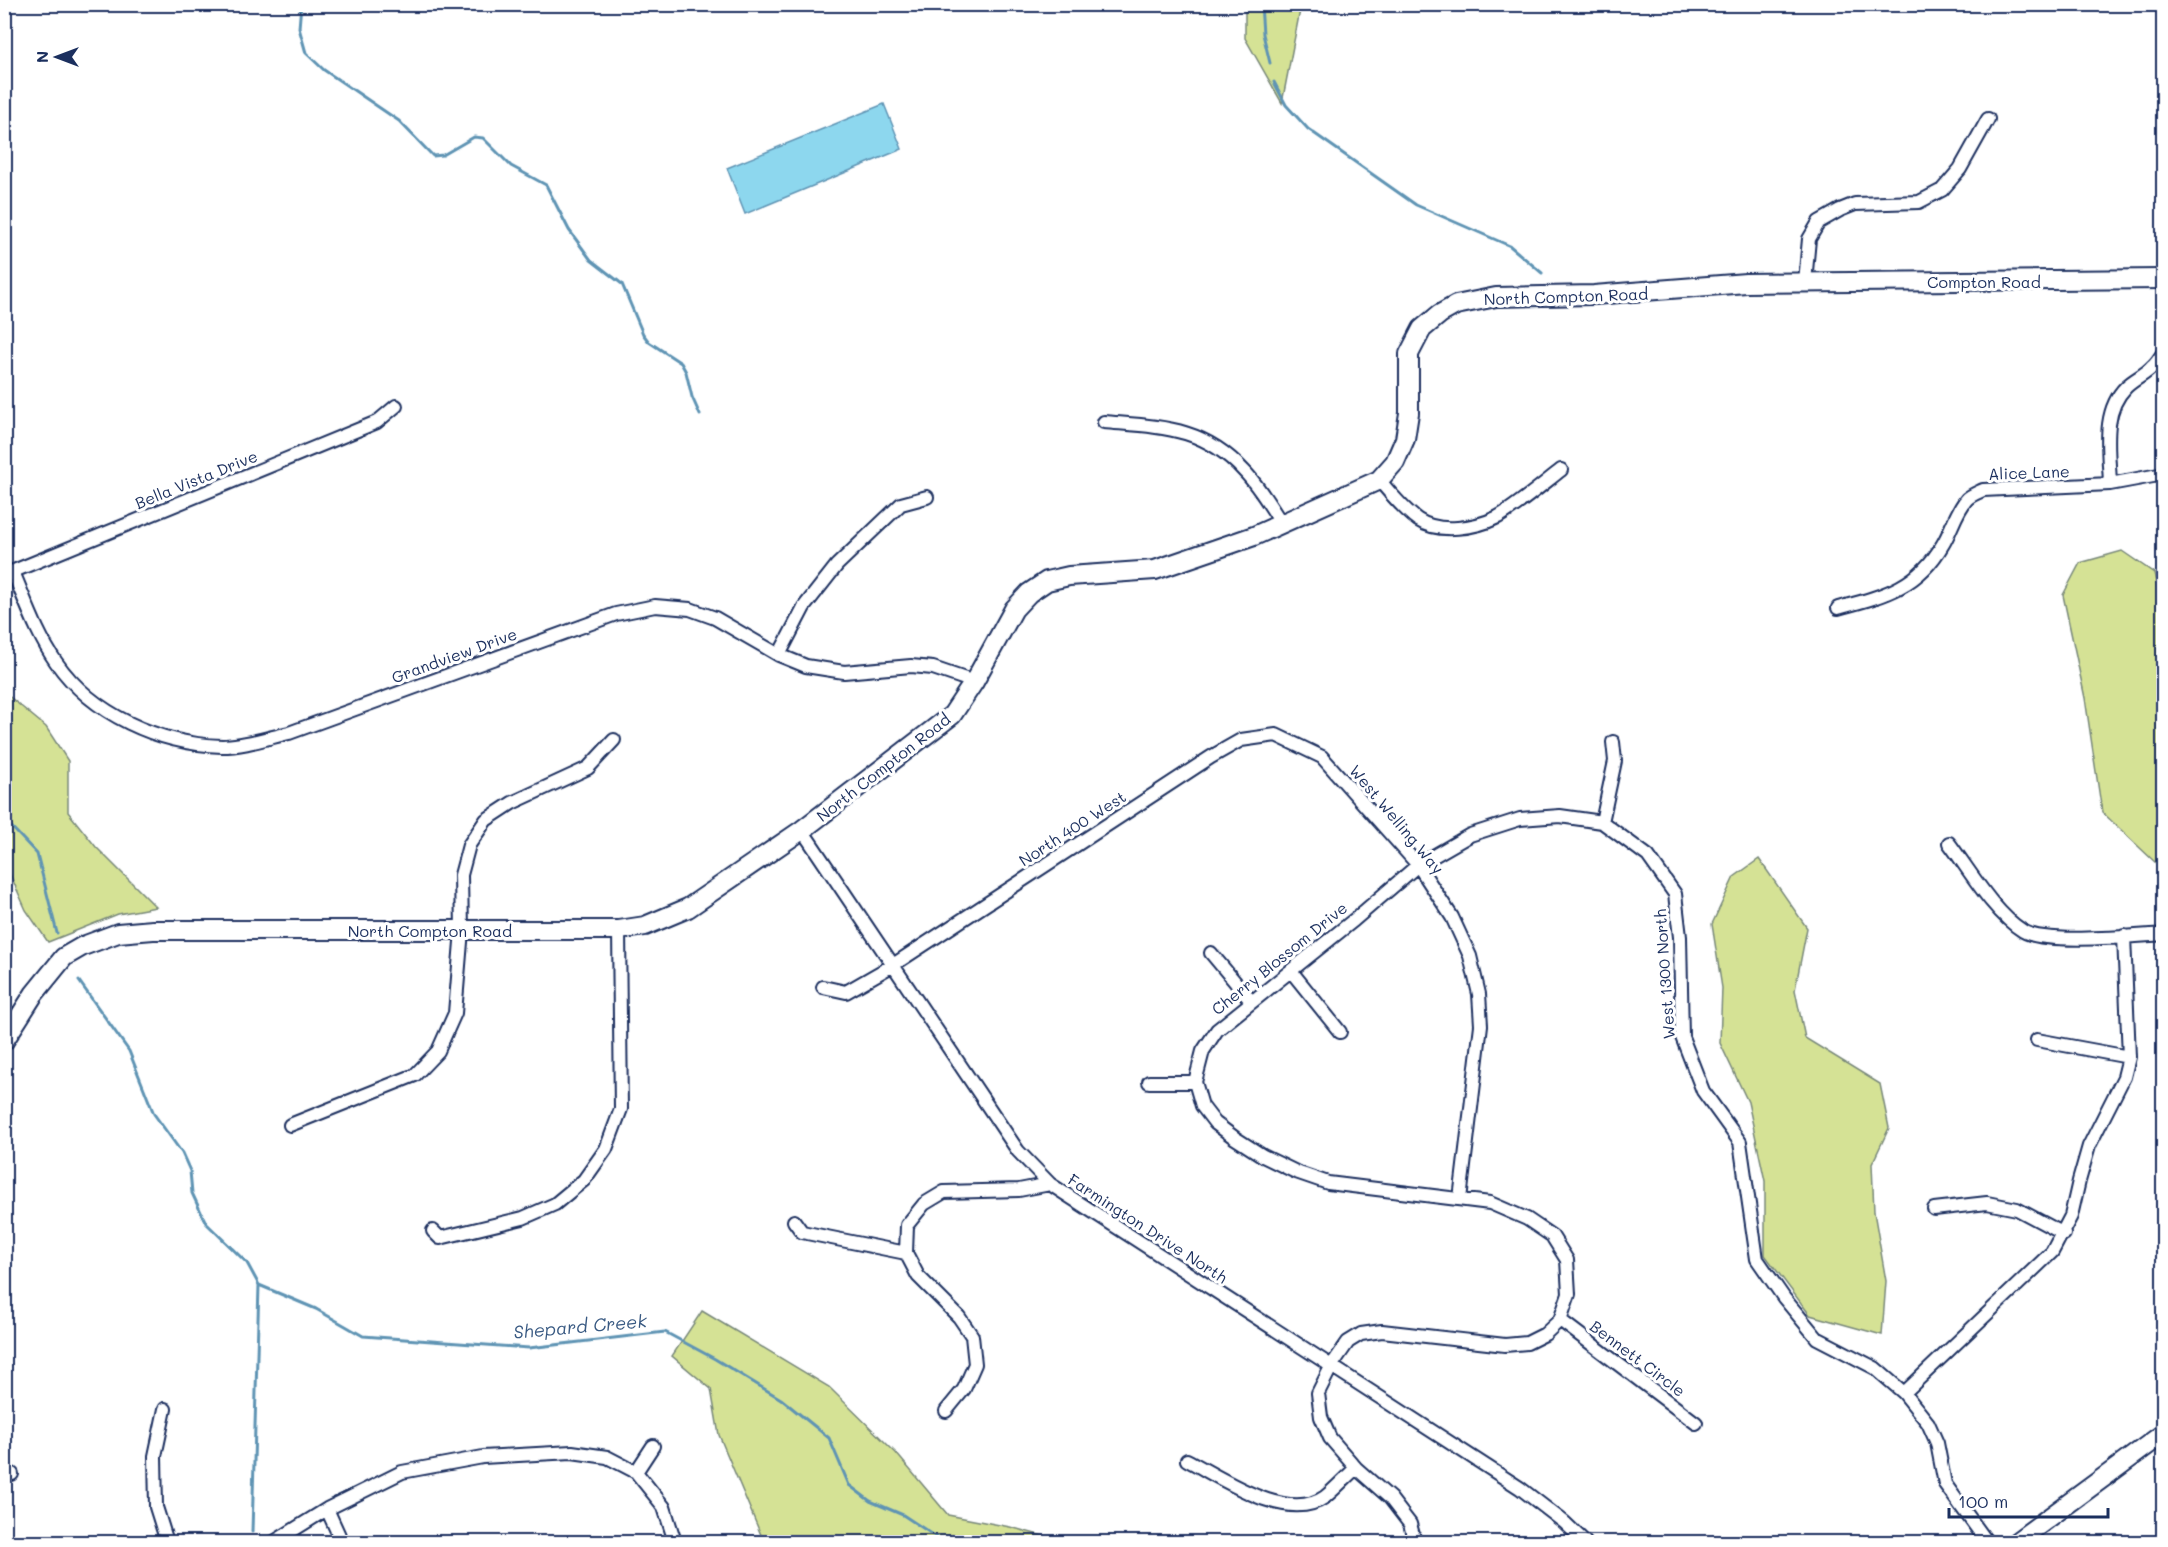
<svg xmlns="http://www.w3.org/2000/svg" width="2168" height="1547" font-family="Mali,sans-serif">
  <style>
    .green { fill: #d5e295; stroke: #78887a; stroke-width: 1.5 }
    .water { fill: #8dd7ee; stroke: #5f94b4; stroke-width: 1.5 }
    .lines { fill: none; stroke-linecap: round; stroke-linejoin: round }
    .stream { stroke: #5f94b4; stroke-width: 3 }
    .street-casing { stroke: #1b2f5e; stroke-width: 16 }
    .secondary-casing { stroke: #1b2f5e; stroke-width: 22 }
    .street { stroke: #fff; stroke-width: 12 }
    .secondary { stroke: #fff; stroke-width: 18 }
    .labels { text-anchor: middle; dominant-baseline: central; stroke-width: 6; stroke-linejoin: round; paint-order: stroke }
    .street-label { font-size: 16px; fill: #1b2f5e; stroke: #fff }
    .water-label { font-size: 18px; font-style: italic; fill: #385982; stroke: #fff }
  </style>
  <rect width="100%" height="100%" fill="#fff"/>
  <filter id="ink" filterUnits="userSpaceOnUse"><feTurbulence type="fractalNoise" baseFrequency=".0167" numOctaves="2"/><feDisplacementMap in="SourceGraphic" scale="12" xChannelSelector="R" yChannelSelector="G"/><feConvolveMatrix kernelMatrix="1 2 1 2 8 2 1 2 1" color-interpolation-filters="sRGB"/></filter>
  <g filter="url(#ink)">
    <path class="green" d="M1245,5H1301L1282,103L1245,38Z
      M2122,551L2154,573L2163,611L2164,863L2158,865L2102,812L2085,698L2063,595L2080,563Z
      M5,693L46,727L68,761V812L96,847L156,907L118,914L48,942L26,910L5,863Z
      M1759,859L1807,928L1795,990L1805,1038L1880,1084L1889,1128L1872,1164L1874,1212L1886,1281L1882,1335L1810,1315L1765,1255V1181L1748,1102L1720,1043L1722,988L1712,924L1734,877Z
      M702,1311L829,1387L896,1453L948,1515L1010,1527L1065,1542H764L719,1435L711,1389L672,1356Z"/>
    <path class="water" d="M884,104L902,149L745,214L727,168Z"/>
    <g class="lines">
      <path class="stream" d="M301,4L299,28L306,53L324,70L399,121L433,156L443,155L474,137L483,138L511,166L546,185L569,230L591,260L622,284L643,334L649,342L681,363L686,372L692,397L700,415
        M1261,4L1263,34L1270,63
        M1274,82L1286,105L1308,129L1416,205L1510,246L1542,273
        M4,819L37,854L57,933
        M79,981L129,1051L154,1114L182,1153L190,1171L192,1193L206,1223L247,1263L259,1285L252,1532
        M259,1285L316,1309L363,1336L529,1348L665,1332L715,1359L781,1399L829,1438L849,1485L870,1501L903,1515L944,1542"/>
      <defs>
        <path id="street" d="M1805,282L1809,239L1819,222L1840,210L1855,204L1919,202L1942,190L1960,169L1988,119
          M1104,422C1160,427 1203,426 1244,471C1259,486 1270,506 1282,524
          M1379,480C1391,494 1403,509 1418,520C1439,534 1476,528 1498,517C1517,506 1543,484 1561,470
          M2110,484C2109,451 2101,412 2126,387C2134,379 2145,375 2152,367C2157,363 2160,357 2164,352
          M13,572C26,602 37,635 56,662C93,715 159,744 222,746C244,746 267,738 289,733L616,614L655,606L690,609L715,618L779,655L806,666L844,672L911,666L933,668L974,682
          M4,575L377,422L396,406
          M1838,608C1883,596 1918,588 1943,544C1951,531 1956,511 1967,499C1971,495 1979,492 1983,490L2110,484L2164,474
          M779,655L804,607L837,565L901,504L927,497
          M1602,822L1615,761L1613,742
          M802,830L1018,1151L1050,1184L1520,1488L1564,1522L1585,1542
          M1949,843C1970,871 1994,913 2023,931C2046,945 2134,936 2164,934
          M1211,953L1251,1001
          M1291,971L1340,1032
          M823,987L846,992L893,965L1211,757L1241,740L1276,735L1322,757L1418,865L1452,917L1470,956L1479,994L1481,1025L1460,1199
          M2037,1040L2129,1057
          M1149,1082H1195
          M290,1125L415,1075L438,1051L455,1013L462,930L461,875L469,845L486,820L512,803L588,768L614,740
          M1934,1209L1987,1203L2017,1209L2064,1234
          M794,1221L802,1232L906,1253
          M433,1231L440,1238L523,1218L555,1204L584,1180L606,1149L621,1109L619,930
          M1560,1320L1696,1423
          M1904,1393L2052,1252L2071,1216L2079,1181L2089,1146L2124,1077L2129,1057L2124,936
          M165,1409L155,1456L156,1507L167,1542
          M946,1411L964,1389L975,1364L972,1336L959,1317L918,1276L906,1253L907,1225L924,1204L944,1192L1019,1190L1050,1184
          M1187,1460C1222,1478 1287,1524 1325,1497C1336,1488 1346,1477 1356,1468
          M636,1472L653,1446
          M4,1473L12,1474
          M327,1509L342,1542
          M274,1542L327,1509L402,1472L483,1457L572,1452L607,1457L636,1472L664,1507L675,1542
          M1415,1542L1410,1524L1390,1498L1356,1468L1330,1438L1321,1417L1318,1393L1332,1365L1348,1342L1361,1334L1382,1331L1505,1345L1527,1343L1545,1334L1560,1320L1569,1294L1567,1260L1552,1236L1527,1219L1490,1203L1328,1183L1296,1172L1263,1156L1235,1138L1215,1123L1202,1106L1195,1082L1203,1051L1217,1030L1354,920L1418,865L1470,835L1520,819L1560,816L1602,822L1648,856L1675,894L1680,937L1682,1037L1703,1091L1740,1142L1757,1259L1784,1298L1817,1338L1875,1368L1904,1393L1928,1423L1937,1443L1945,1484L1987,1542"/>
        <path id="secondary" d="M4,1041L34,994L64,957L83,946L118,933L153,930H619L645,926L688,908L802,830L952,715L974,682L1014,609L1029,593L1047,581L1069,576L1155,570L1254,536L1379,480L1395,462L1405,439L1409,413V354L1422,329L1440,314L1456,305L1496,297L1594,295L1746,283L2164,279
          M2016,1542L2164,1433"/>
      </defs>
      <use href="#street" class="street-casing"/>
      <use href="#secondary" class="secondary-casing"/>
      <use href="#street" class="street"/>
      <use href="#secondary" class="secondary"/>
    </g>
  </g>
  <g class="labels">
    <g class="street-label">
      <text x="1984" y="281">Compton Road</text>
      <text transform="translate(1566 296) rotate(-2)">North Compton Road</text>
      <text transform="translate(2029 472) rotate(-2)">Alice Lane</text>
      <text transform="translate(196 479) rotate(-22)">Bella Vista Drive</text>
      <text transform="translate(454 655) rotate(-20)">Grandview Drive</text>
      <text transform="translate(883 767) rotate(-38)">North Compton Road</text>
      <text transform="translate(1397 819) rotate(50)">West Welling Way</text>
      <text transform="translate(1072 828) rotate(-33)">North 400 West</text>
      <text x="430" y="930">North Compton Road</text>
      <text transform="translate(1279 958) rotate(-39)">Cherry Blossom Drive</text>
      <text transform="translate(1664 974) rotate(-94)">West 1300 North</text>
      <text transform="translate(1148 1228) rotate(33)">Farmington Drive North</text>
      <text transform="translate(1638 1358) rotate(37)">Bennett Circle</text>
    </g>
    <g class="water-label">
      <text transform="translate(580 1326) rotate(-5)">Shepard Creek</text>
    </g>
  </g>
  <rect width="2168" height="1547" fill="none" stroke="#fff" stroke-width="24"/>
  <rect x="12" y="12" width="2144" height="1523" fill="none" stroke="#1b2f5e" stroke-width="2" filter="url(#ink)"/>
  <g transform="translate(57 57) rotate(270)" stroke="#ffffff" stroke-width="4.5" paint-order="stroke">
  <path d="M0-4.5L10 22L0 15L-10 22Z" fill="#1b2f5e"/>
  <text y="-9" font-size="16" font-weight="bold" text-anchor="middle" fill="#1b2f5e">N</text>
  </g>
  <path d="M1949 1508v9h159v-9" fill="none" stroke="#1b2f5e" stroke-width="3"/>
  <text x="1958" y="1508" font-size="18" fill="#1b2f5e" stroke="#ffffff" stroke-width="4.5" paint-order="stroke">100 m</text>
</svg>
